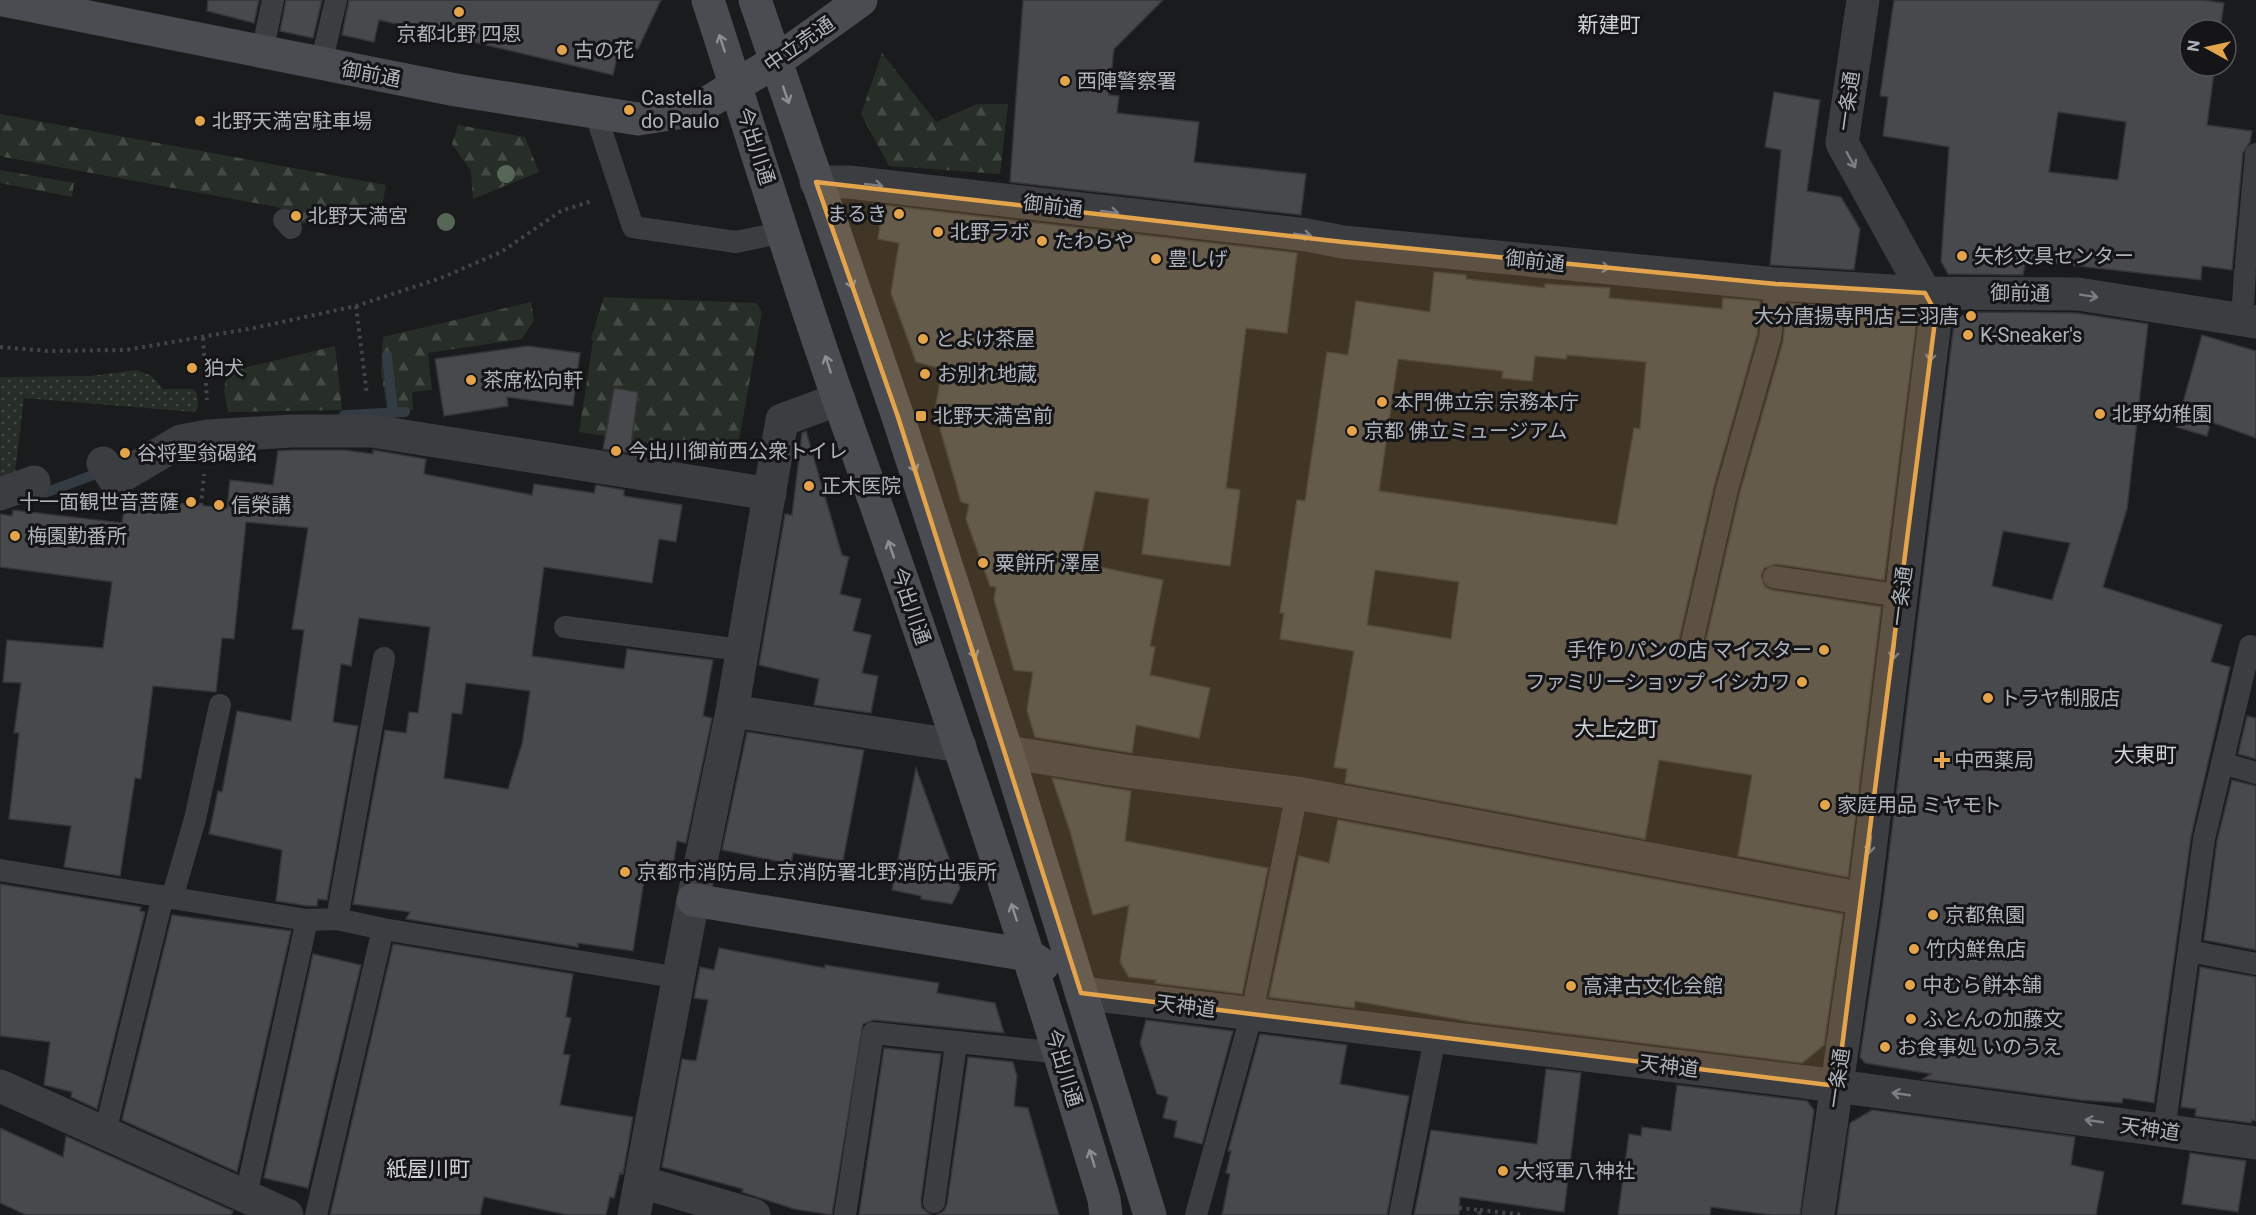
<svg xmlns="http://www.w3.org/2000/svg" width="2256" height="1215" font-family="Roboto,'Noto Sans JP',sans-serif">
  <style>
    .forest { fill: url(#forest-firs) }
    .park { fill: url(#park-dots) }
    .lines { fill: none; stroke-linecap: round; stroke-linejoin: round }
    .stream { stroke: #333c42; stroke-width: 10 }
    .building { fill: #47494c; stroke: #353538; stroke-width: 1.5; fill-rule: evenodd }
    .path { stroke: #424448; stroke-width: 4; stroke-dasharray: 3 4.5; stroke-linecap: butt }
    .lane { stroke: #3c3d41; stroke-width: 22 }
    .street { stroke: #3c3d41; stroke-width: 33 }
    .secondary { stroke: #4a4c51; stroke-width: 33 }
    .tree { fill: #566657 }
    .oneway { stroke: #8b8f96 }
    .oneway2 { stroke: #7b7e84 }
    .marked { fill: #e3a44c; fill-opacity: 0.2; stroke: #e3a44c; stroke-width: 4.5; stroke-linejoin: round }
    .poi-dot { fill: #e3a44c; stroke: #151517; stroke-width: 2 }
    .labels { text-anchor: middle; dominant-baseline: central; stroke-width: 6; stroke-linejoin: round; paint-order: stroke }
    .poi-label { font-size: 20px; fill: #aeb3bb; stroke: #151517; text-anchor: start }
    .street-label { font-size: 20px; fill: #aeb3bb; stroke: #151517 }
    .neighbourhood-label { font-size: 21px; fill: #cfd2d7; stroke: #151517 }
  </style>
  <defs>
    <pattern id="forest-firs" width="22" height="20" patternUnits="userSpaceOnUse" patternTransform="scale(1.5)"><rect width="22" height="20" fill="#272e27"/><path d="M5 1l3.5 6h-7zM16 11l3.5 6h-7z" fill="#444a44"/></pattern>
    <pattern id="park-dots" width="8" height="8" patternUnits="userSpaceOnUse" patternTransform="scale(1.5)"><rect width="8" height="8" fill="#272e27"/><path d="M2 2h.1M6 6h.1" fill="none" stroke="#444a44" stroke-width="1.8" stroke-linecap="round"/></pattern>
  </defs>
  <rect width="100%" height="100%" fill="#1a1b1c"/>
  <path class="forest" d="M882,53L936,122L977,104H1008L1000,174L889,166L861,114Z
    M0,114L386,185L381,212L300,224L290,214L277,207L4,157L0,155Z
    M458,125L525,137L539,172L473,199L471,171L452,144Z
    M0,170L74,183L72,197L0,183Z
    M604,297L757,303L762,312L736,457L579,432L593,341L591,338Z
    M531,302L534,320L522,339L428,353L432,390L412,392L413,410H387L381,372L383,337Z
    M335,346L342,410L228,412L224,391L227,372Z"/>
  <path class="park" d="M136,370L152,376L163,389H192L197,393L198,408L194,412L24,398L15,472L0,478V377L90,376Z"/>
  <g class="lines">
    <path class="stream" d="M387,356L393,412
      M344,415L405,412
      M31,498L104,471"/>
  </g>
  <path class="building" d="M208,0H259L254,23L207,11Z
    M286,0H322L313,38L280,31Z
    M349,0H661L638,49L620,45L613,75L379,20L374,42L342,35Z
    M1023,0H1163L1114,49L1109,95L1119,96L1117,113L1199,122L1194,162L1306,174L1301,215L1010,182Z
    M1894,0H2202L2224,3L2220,30H2190V66H2215L2207,125L2252,131L2250,142L2243,153L2232,270L2202,266L2201,280L2026,260L2023,275L1948,274L1941,261L1949,147L1883,136L1888,97L1880,96ZM2058,112L2126,122L2118,180L2049,172Z
    M1774,92L1820,100L1807,191L1841,197L1860,229L1854,270L1770,265L1781,150L1765,147Z
    M883,205L1297,253L1287,333L1246,328L1226,488L1240,490L1230,566L1142,554L1149,499L1095,491L1080,563L1163,580L1150,646L1155,647L1150,675L1210,688L1199,738L1136,725L1132,753L1035,737L1027,710L1033,672L1014,670L994,599L996,587L990,586L966,519L969,504L961,502L935,411L942,369L916,362L891,293L899,243L878,239Z
    M1434,272L1466,275V279L1545,288V284L1610,288L1609,298L1722,309L1723,298L1760,301L1757,335L1714,486L1679,639L1682,651L1690,655L1701,652L1705,645L1740,492L1783,342L1787,303L1914,312L1917,317L1884,580L1776,564L1764,568L1761,576L1765,587L1772,590L1881,607L1848,877L1738,856L1752,775L1659,760L1645,839L1345,783L1347,769L1334,767L1354,651L1280,639L1284,613H1280L1297,500L1305,501L1327,352L1348,355L1356,301L1430,312ZM1567,355L1646,362L1640,429L1634,428L1617,525L1379,491L1398,359L1503,371L1502,378L1532,381L1535,356L1566,359ZM1375,570L1459,582L1451,639L1367,625Z
    M1968,312L2076,313L2148,324L2127,509L2103,587L2222,625L2211,662L2230,667L2191,837L2154,1103L2123,1098L2122,1103L2081,1100L1923,1079L1931,1074L1865,1063L1860,1057L1883,902L1955,315L1970,316ZM2003,531L2070,543L2052,600L1992,586Z
    M2202,335L2256,351V438L2211,422L2207,436L2176,427Z
    M528,346L580,353L573,406L507,397L508,406L444,416L435,359Z
    M614,388L638,392L630,453L603,449Z
    M806,431L842,555L849,557L840,594L861,599L853,631L871,635L862,673L878,676L871,713L814,705L819,679L759,665L785,514L792,515L802,433Z
    M293,450H344L373,454V450L426,459L424,474L532,495L534,484L594,493L596,485L624,490V496L682,505L676,542L659,539L652,583L544,567L532,656L624,669L627,649L713,660L703,716L712,718L686,843L677,841L673,866L647,861L633,951L578,943V947L406,919L410,912L353,904L385,730L406,733L409,712L418,713L430,627L359,618L351,666L341,664L333,722L358,726L327,900L318,899L317,906H308L276,901L282,850L209,834L218,791L222,792L237,711L291,721L304,630L292,629L308,528L246,522L234,639L222,638L216,692L153,686L141,779L135,778L120,876L64,867L71,826L9,819L19,733H14L21,683L3,682L7,640L103,648L112,582L0,567V514L12,516L13,510L122,523L126,498L227,508L230,480L273,485L278,451ZM466,683L530,691L522,744L508,789L444,778L452,713L462,714Z
    M2247,716L2256,718V759L2238,754Z
    M747,732L864,750L843,861L793,853L791,864L722,850Z
    M916,768L960,888L952,904L921,899V896L892,890Z
    M1052,778L1131,791L1125,841L1268,868L1242,994L1155,983L1156,980L1129,977L1120,962L1129,905L1093,915L1070,831Z
    M2232,780L2256,786V950L2204,940L2217,841Z
    M1338,820L1843,914L1824,1045L1802,1063L1473,1022L1355,1001L1354,1008L1269,997L1299,856L1329,863Z
    M0,884L141,907L140,911L145,912L97,1109L71,1097L72,1092L44,1085L50,1042L0,1036Z
    M172,915L291,931L237,1172L122,1120Z
    M393,944L573,974L566,1017L571,1018L563,1054L570,1055L560,1105L633,1117L623,1174L620,1173L614,1198L610,1197L606,1215H568L484,1197L480,1215H330Z
    M719,948L825,968V965L939,983L937,993L995,1003L1004,1033L874,1020L863,1024L832,1215L794,1209L742,1192L743,1189L662,1167L682,1059L696,1061L708,1000L694,998L700,967L714,970Z
    M313,954L361,965L308,1188L264,1178Z
    M2200,967L2256,977V1121L2252,1120L2251,1123L2195,1116L2196,1109L2181,1107Z
    M1146,1020L1233,1031L1202,1144L1174,1137L1177,1121L1163,1118L1168,1097L1157,1094L1140,1043Z
    M1260,1034L1347,1045L1340,1084L1409,1096L1387,1215H1222L1230,1174L1226,1173L1231,1151H1228Z
    M884,1048L941,1054L921,1200L922,1208L931,1215H859Z
    M968,1057L1013,1062L1017,1076L1014,1106L1028,1108L1059,1215H936L944,1211L947,1204Z
    M1546,1069L1581,1073L1564,1212L1460,1197L1459,1215H1414L1431,1130L1537,1144Z
    M1677,1085L1807,1101L1814,1110L1800,1215H1771L1711,1207L1710,1215H1618L1629,1134L1641,1136L1642,1127L1671,1131Z
    M1872,1110L2075,1137L2071,1165L2104,1172L2096,1215H1837L1850,1123Z
    M0,1128L63,1157L66,1136L233,1211L231,1215H26L0,1203Z
    M2190,1153L2246,1161L2238,1212L2182,1204Z"/>
  <g class="lines">
    <path class="path" d="M356,306L367,395
      M203,338L207,400
      M0,347L48,351L126,350L254,328L356,306L441,278L501,252L561,211L592,201
      M201,506L204,474
      M1459,1208L1480,1210L1479,1215
      M1480,1210L1525,1215"/>
    <path class="lane" d="M262,52L273,0
      M321,64L336,0
      M595,112L633,227L736,242L784,232
      M284,220L291,228
      M2246,263L2256,154
      M2242,320L2245,272
      M1774,577L1901,596
      M565,627L741,650
      M1692,642L1727,489L1770,338L1776,284
      M2222,763L2256,773
      M0,870L307,920L337,919L383,929L680,978
      M172,898L195,819L220,705
      M337,919L384,658
      M2189,951L2256,964
      M2164,1131L2204,839L2250,646
      M105,1132L163,896
      M246,1195L307,920
      M934,1202L956,1044
      M316,1215L383,929
      M845,1215L873,1033L1060,1053
      M1196,1215L1252,1013L1297,793
      M1400,1215L1435,1038"/>
    <path class="street" d="M816,182H849L1307,235L1343,242L1776,284L1925,293L2078,294L2256,322
      M103,463L115,480L181,441L208,436L292,431H372L770,494
      M0,494L34,482
      M732,711L960,746
      M1007,752L1125,771L1297,793L1864,899
      M1081,993L1837,1086L2256,1143
      M0,1086L287,1215
      M641,1182L754,1215
      M634,1215L693,900L732,711L782,420L839,399
      M1818,1215L1864,899L1936,313L1842,143L1863,0"/>
    <path class="secondary" d="M3,0L456,90L638,119L695,110L775,62L861,0
      M708,0C751,133 792,267 838,398C933,663 1023,930 1104,1199L1106,1215
      M755,0L898,417L1007,752L1150,1215
      M693,900L1028,955L1043,965"/>
  </g>
  <g class="tree">
    <circle cx="506" cy="174" r="9"/>
    <circle cx="446" cy="222" r="9"/>
  </g>
  <defs><path id="oneway-shaft" d="M-6 0H5M1.5-3L5.5 0L1.5 3" fill="none" stroke-width="1.6" stroke-linecap="round" stroke-linejoin="round" transform="scale(1.5)"/></defs>
  <g class="oneway">
    <use href="#oneway-shaft" transform="translate(722 43) rotate(-108)"/>
    <use href="#oneway-shaft" transform="translate(786 95) rotate(71)"/>
    <use href="#oneway-shaft" transform="translate(850 280) rotate(71)"/>
    <use href="#oneway-shaft" transform="translate(828 364) rotate(-108)"/>
    <use href="#oneway-shaft" transform="translate(913 464) rotate(72)"/>
    <use href="#oneway-shaft" transform="translate(891 549) rotate(-109)"/>
    <use href="#oneway-shaft" transform="translate(973 650) rotate(72)"/>
    <use href="#oneway-shaft" transform="translate(1014 912) rotate(-108)"/>
    <use href="#oneway-shaft" transform="translate(1092 1158) rotate(-107)"/>
  </g>
  <g class="oneway2">
    <use href="#oneway-shaft" transform="translate(1851 160) rotate(61)"/>
    <use href="#oneway-shaft" transform="translate(874 185) rotate(7)"/>
    <use href="#oneway-shaft" transform="translate(1110 212) rotate(7)"/>
    <use href="#oneway-shaft" transform="translate(1303 235) rotate(8)"/>
    <use href="#oneway-shaft" transform="translate(1601 267) rotate(6)"/>
    <use href="#oneway-shaft" transform="translate(2089 296) rotate(9)"/>
    <use href="#oneway-shaft" transform="translate(1931 353) rotate(97)"/>
    <use href="#oneway-shaft" transform="translate(1894 651) rotate(97)"/>
    <use href="#oneway-shaft" transform="translate(1870 845) rotate(97)"/>
    <use href="#oneway-shaft" transform="translate(1901 1094) rotate(-172)"/>
    <use href="#oneway-shaft" transform="translate(2094 1121) rotate(-172)"/>
  </g>
  <path class="marked" d="M816,182L1343,242L1776,284L1925,293L1936,313L1837,1086L1081,993L898,417Z"/>
  <g class="poi-dot">
    <circle cx="459" cy="12" r="6"/>
    <circle cx="562" cy="50" r="6"/>
    <circle cx="1065" cy="81" r="6"/>
    <circle cx="629" cy="110" r="6"/>
    <circle cx="200" cy="121" r="6"/>
    <circle cx="899" cy="214" r="6"/>
    <circle cx="296" cy="216" r="6"/>
    <circle cx="938" cy="232" r="6"/>
    <circle cx="1042" cy="241" r="6"/>
    <circle cx="1962" cy="256" r="6"/>
    <circle cx="1156" cy="259" r="6"/>
    <circle cx="1971" cy="316" r="6"/>
    <circle cx="1968" cy="335" r="6"/>
    <circle cx="923" cy="339" r="6"/>
    <circle cx="192" cy="368" r="6"/>
    <circle cx="925" cy="374" r="6"/>
    <circle cx="471" cy="380" r="6"/>
    <circle cx="1382" cy="402" r="6"/>
    <circle cx="2100" cy="414" r="6"/>
    <rect x="915" y="410" width="12" height="12" rx="3"/>
    <circle cx="1352" cy="431" r="6"/>
    <circle cx="616" cy="451" r="6"/>
    <circle cx="125" cy="453" r="6"/>
    <circle cx="809" cy="486" r="6"/>
    <circle cx="191" cy="502" r="6"/>
    <circle cx="219" cy="505" r="6"/>
    <circle cx="15" cy="536" r="6"/>
    <circle cx="983" cy="563" r="6"/>
    <circle cx="1824" cy="650" r="6"/>
    <circle cx="1802" cy="682" r="6"/>
    <circle cx="1988" cy="698" r="6"/>
    <path d="M1939 751h6v6h6v6h-6v6h-6v-6h-6v-6h6z"/>
    <circle cx="1825" cy="805" r="6"/>
    <circle cx="625" cy="872" r="6"/>
    <circle cx="1933" cy="915" r="6"/>
    <circle cx="1914" cy="949" r="6"/>
    <circle cx="1910" cy="985" r="6"/>
    <circle cx="1571" cy="986" r="6"/>
    <circle cx="1911" cy="1019" r="6"/>
    <circle cx="1885" cy="1047" r="6"/>
    <circle cx="1503" cy="1171" r="6"/>
  </g>
  <g class="labels">
    <g class="poi-label">
      <text x="459" y="34" text-anchor="middle">京都北野 四恩</text>
      <text x="574" y="50">古の花</text>
      <text x="1077" y="81">西陣警察署</text>
      <text x="641" y="98">Castella<tspan x="641" dy="23">do Paulo</tspan></text>
      <text x="212" y="121">北野天満宮駐車場</text>
      <text x="887" y="214" text-anchor="end">まるき</text>
      <text x="308" y="216">北野天満宮</text>
      <text x="950" y="232">北野ラボ</text>
      <text x="1054" y="241">たわらや</text>
      <text x="1974" y="256">矢杉文具センター</text>
      <text x="1168" y="259">豊しげ</text>
      <text x="1959" y="316" text-anchor="end">大分唐揚専門店 三羽唐</text>
      <text x="1980" y="335">K-Sneaker's</text>
      <text x="935" y="339">とよけ茶屋</text>
      <text x="204" y="368">狛犬</text>
      <text x="937" y="374">お別れ地蔵</text>
      <text x="483" y="380">茶席松向軒</text>
      <text x="1394" y="402">本門佛立宗 宗務本庁</text>
      <text x="2112" y="414">北野幼稚園</text>
      <text x="933" y="416">北野天満宮前</text>
      <text x="1364" y="431">京都 佛立ミュージアム</text>
      <text x="628" y="451">今出川御前西公衆トイレ</text>
      <text x="137" y="453">谷将聖翁碣銘</text>
      <text x="821" y="486">正木医院</text>
      <text x="179" y="502" text-anchor="end">十一面観世音菩薩</text>
      <text x="231" y="505">信榮講</text>
      <text x="27" y="536">梅園勤番所</text>
      <text x="995" y="563">粟餅所 澤屋</text>
      <text x="1812" y="650" text-anchor="end">手作りパンの店 マイスター</text>
      <text x="1790" y="682" text-anchor="end">ファミリーショップ イシカワ</text>
      <text x="2000" y="698">トラヤ制服店</text>
      <text x="1954" y="760">中西薬局</text>
      <text x="1837" y="805">家庭用品 ミヤモト</text>
      <text x="637" y="872">京都市消防局上京消防署北野消防出張所</text>
      <text x="1945" y="915">京都魚園</text>
      <text x="1926" y="949">竹内鮮魚店</text>
      <text x="1922" y="985">中むら餅本舗</text>
      <text x="1583" y="986">高津古文化会館</text>
      <text x="1923" y="1019">ふとんの加藤文</text>
      <text x="1897" y="1047">お食事処 いのうえ</text>
      <text x="1515" y="1171">大将軍八神社</text>
    </g>
    <g class="street-label">
      <text transform="translate(799 44) rotate(-35)">中立売通</text>
      <text transform="translate(371 74) rotate(11)">御前通</text>
      <text transform="translate(1848 101) rotate(-82)">一条通</text>
      <text transform="translate(756 146) rotate(72)">今出川通</text>
      <text transform="translate(1053 206) rotate(7)">御前通</text>
      <text transform="translate(1535 261) rotate(6)">御前通</text>
      <text transform="translate(2020 293) rotate(1)">御前通</text>
      <text transform="translate(1901 596) rotate(-83)">一条通</text>
      <text transform="translate(911 606) rotate(71)">今出川通</text>
      <text transform="translate(1186 1006) rotate(7)">天神道</text>
      <text transform="translate(1669 1066) rotate(7)">天神道</text>
      <text transform="translate(1064 1068) rotate(73)">今出川通</text>
      <text transform="translate(1838 1078) rotate(-82)">一条通</text>
      <text transform="translate(2150 1129) rotate(8)">天神道</text>
    </g>
    <g class="neighbourhood-label">
      <text x="1609" y="25">新建町</text>
      <text x="1616" y="729">大上之町</text>
      <text x="2145" y="755">大東町</text>
      <text x="428" y="1169">紙屋川町</text>
    </g>
  </g>
  <g transform="translate(2208 48) rotate(278)"><circle r="28" fill="#151517" stroke="#525459" stroke-width="1.5"/>
  <path d="M0-4.5L10 22L0 15L-10 22Z" fill="#e3a44c"/>
  <text y="-9" font-size="16" font-weight="bold" text-anchor="middle" fill="#aeb3bb">N</text>
  </g>
</svg>
